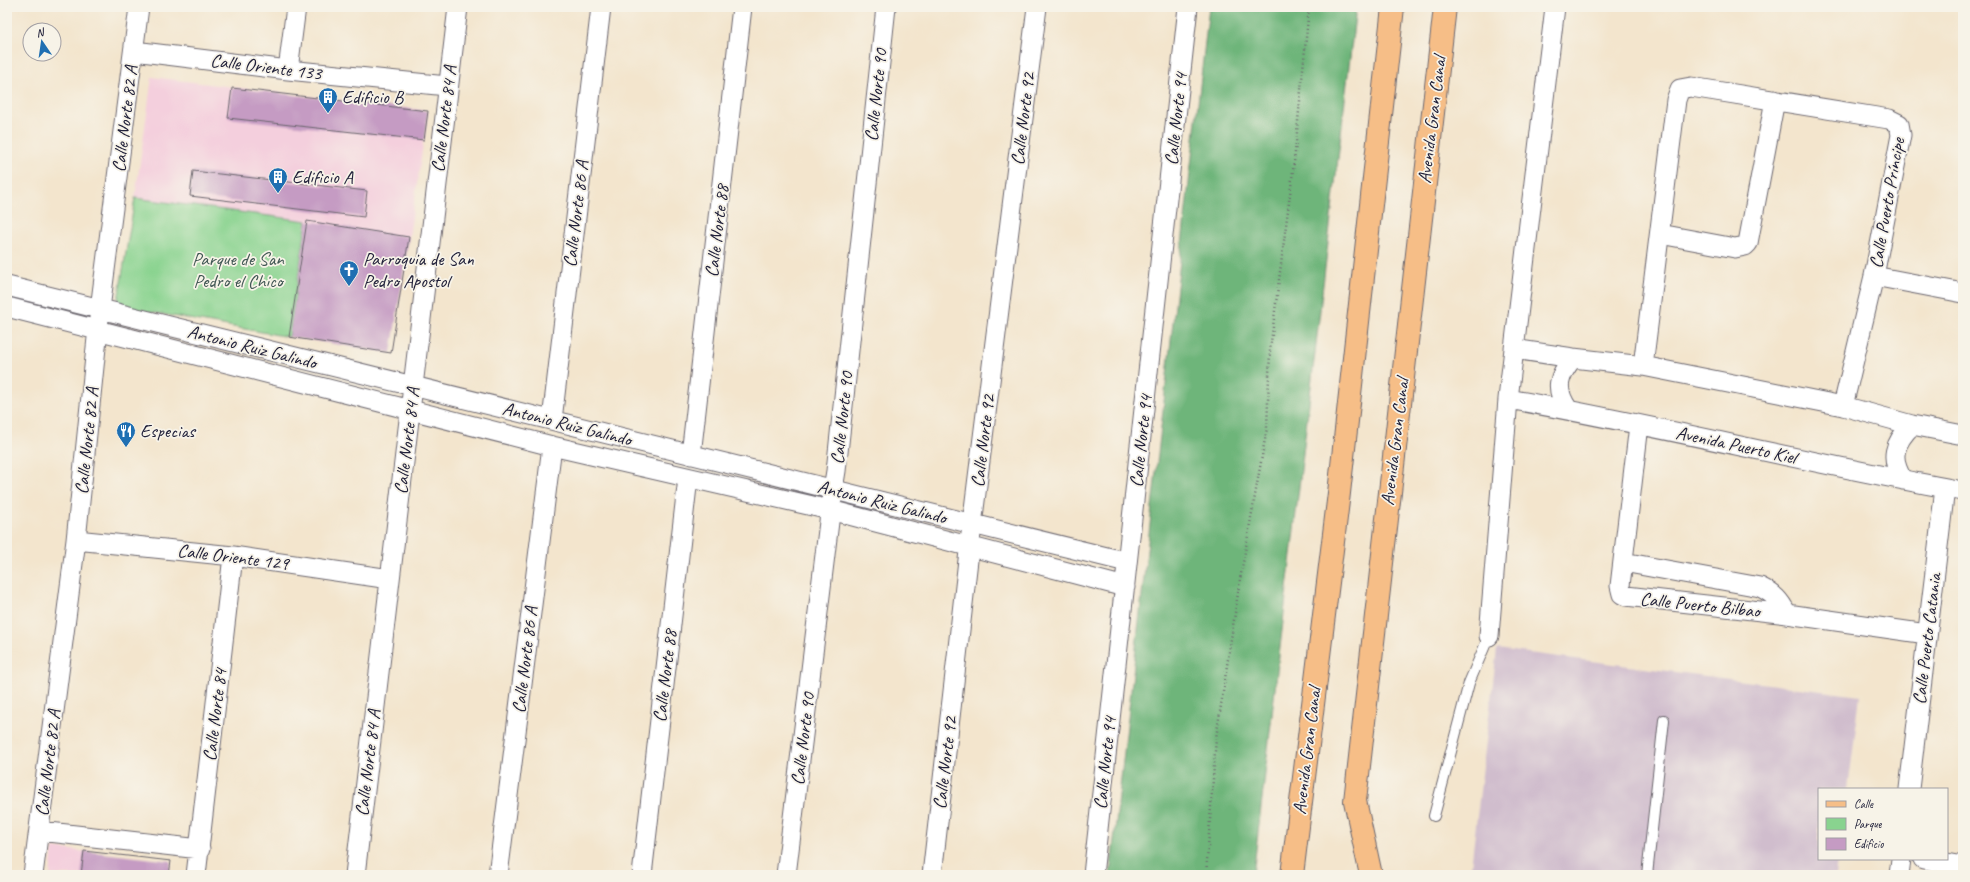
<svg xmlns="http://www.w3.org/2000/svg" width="1970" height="882" font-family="Caveat,sans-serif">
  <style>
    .built { fill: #f4cfdd }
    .industrial { fill: #d0bdcd }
    .green { fill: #89d38f; stroke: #567a65 }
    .forest { fill: #6eb57a; stroke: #486c5a }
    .building { fill: #c59bc3 }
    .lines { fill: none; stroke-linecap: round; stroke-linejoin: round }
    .lane-casing { stroke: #6b666e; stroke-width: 12 }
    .street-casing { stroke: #6b666e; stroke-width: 21 }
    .primary-casing { stroke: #6b666e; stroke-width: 24 }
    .path { stroke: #6b666e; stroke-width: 2.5; stroke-dasharray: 1 3; stroke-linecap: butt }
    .lane { stroke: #fff; stroke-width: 10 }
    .street { stroke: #fff; stroke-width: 19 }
    .primary { stroke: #f6be87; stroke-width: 22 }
    .labels { text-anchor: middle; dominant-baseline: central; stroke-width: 3.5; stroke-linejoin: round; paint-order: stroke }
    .street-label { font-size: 19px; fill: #22223b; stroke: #f7f3e8 }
    .poi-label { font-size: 19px; fill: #22223b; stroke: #f7f3e8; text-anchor: start }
    .park-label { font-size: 19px; fill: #415754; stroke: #f7f3e8 }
  </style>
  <rect width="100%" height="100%" fill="#f7f3e8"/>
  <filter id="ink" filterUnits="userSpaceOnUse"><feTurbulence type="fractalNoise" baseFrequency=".025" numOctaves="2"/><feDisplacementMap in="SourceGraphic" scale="8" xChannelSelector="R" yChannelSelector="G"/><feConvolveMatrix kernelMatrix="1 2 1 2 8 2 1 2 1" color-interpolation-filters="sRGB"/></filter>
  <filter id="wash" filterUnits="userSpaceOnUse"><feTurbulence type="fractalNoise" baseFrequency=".012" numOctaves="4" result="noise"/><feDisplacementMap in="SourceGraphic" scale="16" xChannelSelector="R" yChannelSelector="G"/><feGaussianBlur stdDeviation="0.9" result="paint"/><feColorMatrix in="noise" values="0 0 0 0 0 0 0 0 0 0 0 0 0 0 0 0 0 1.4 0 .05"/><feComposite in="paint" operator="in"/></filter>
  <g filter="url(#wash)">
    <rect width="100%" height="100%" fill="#f3e5cd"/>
    <path class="built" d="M152,77L428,111L409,237L135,198Z
      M53,848L171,861L169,875H50Z"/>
    <path class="industrial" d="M1497,649L1860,696L1848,789H1819V859H1838L1836,875H1470Z"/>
    <path class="green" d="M135,198L307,221L289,337L117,306Z"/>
    <path class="forest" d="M1209,7H1356L1253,875H1110Z"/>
    <g id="blocks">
      <path class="building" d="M232,88L428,111L424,140L228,118Z
        M193,171L367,191L364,217L190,196Z
        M307,221L409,237L391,353L289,337Z
        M84,851L171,861L169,875H81Z"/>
    </g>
  </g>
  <g filter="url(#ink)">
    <use href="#blocks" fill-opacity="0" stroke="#6b666e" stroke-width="1"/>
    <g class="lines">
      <defs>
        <path id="lane" d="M1434,816L1469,683L1489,636
          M1647,875L1664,720"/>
        <path id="street" d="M134,51L288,70L447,86
          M288,70L296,7
          M1660,234L1735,248L1745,246L1748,243L1775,100
          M1874,276L1963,293
          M7,286L1127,562
          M7,307L552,446L830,510L1125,587
          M1514,349L1573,358L1643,366L1843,406L1912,425L1963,435
          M1643,366L1676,100L1680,89L1691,87L1889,119L1899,124L1901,135L1874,276L1843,406
          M1508,399C1661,426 1811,464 1963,491
          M1568,409C1554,389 1558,376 1573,358
          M552,420L601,7
          M1639,425L1620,586L1622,594L1626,596L1787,614L1927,634
          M691,455L742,7
          M1903,480C1889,458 1894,443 1912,425
          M76,540L233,556L390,579
          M1623,562L1760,587C1774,594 1780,600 1787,614
          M1489,636L1508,399L1555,7
          M1909,789L1945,488
          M40,831L200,849
          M1923,859L1963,866
          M33,875L76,540L100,309L139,7
          M196,875L233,556
          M355,875L458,7
          M498,875L552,446
          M642,875L688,478
          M786,875L833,489L836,471L886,7
          M932,875L972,525L1037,7
          M1093,875L1188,7
          M1899,875L1901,859"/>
        <path id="primary" d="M1292,875L1339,493L1393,7
          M1371,875L1355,801L1445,7"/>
      </defs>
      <use href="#lane" class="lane-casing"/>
      <use href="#street" class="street-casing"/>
      <use href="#primary" class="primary-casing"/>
      <path class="path" d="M1206,875L1216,738L1240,580L1267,428L1270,350L1294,163L1309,7"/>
      <use href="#lane" class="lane"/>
      <use href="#street" class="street"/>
      <use href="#primary" class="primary"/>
    </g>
  </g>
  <defs>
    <symbol id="building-pin" viewBox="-11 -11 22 30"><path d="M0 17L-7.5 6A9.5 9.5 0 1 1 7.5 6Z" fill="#1f6fb2" stroke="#f7f3e8"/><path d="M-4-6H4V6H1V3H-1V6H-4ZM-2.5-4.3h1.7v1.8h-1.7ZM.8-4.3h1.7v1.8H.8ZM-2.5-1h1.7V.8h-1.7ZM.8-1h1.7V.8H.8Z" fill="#fff"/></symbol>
    <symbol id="church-pin" viewBox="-11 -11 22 30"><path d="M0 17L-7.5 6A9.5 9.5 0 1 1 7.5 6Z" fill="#1f6fb2" stroke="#f7f3e8"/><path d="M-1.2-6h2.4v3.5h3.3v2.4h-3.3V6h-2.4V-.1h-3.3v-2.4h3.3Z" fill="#fff"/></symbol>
    <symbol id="restaurant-pin" viewBox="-11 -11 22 30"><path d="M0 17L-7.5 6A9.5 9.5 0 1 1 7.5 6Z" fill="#1f6fb2" stroke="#f7f3e8"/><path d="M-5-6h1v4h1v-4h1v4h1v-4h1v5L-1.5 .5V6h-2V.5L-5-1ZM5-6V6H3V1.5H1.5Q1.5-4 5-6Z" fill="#fff"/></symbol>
  </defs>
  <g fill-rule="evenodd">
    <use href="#building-pin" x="317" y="86" width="22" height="30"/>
    <use href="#building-pin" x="267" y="166" width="22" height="30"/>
    <use href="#church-pin" x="338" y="259" width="22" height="30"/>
    <use href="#restaurant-pin" x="115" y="420" width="22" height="30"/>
  </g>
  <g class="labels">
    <g class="street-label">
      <text transform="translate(266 67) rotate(7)">Calle Oriente 133</text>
      <text transform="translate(876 95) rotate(-84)">Calle Norte 90</text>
      <text transform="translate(125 119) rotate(-83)">Calle Norte 82 A</text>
      <text transform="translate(444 119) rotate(-83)">Calle Norte 84 A</text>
      <text transform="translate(1023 119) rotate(-83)">Calle Norte 92</text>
      <text transform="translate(1176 119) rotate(-84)">Calle Norte 94</text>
      <text transform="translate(1432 120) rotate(-83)">Avenida Gran Canal</text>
      <text transform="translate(1887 203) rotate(-80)">Calle Puerto Príncipe</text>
      <text transform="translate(576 214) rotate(-83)">Calle Norte 86 A</text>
      <text transform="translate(717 231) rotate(-83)">Calle Norte 88</text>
      <text transform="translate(252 347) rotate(14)">Antonio Ruiz Galindo</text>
      <text transform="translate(842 418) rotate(-84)">Calle Norte 90</text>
      <text transform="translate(567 424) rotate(14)">Antonio Ruiz Galindo</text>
      <text transform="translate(87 441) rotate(-84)">Calle Norte 82 A</text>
      <text transform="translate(407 441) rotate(-83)">Calle Norte 84 A</text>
      <text transform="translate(983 441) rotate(-83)">Calle Norte 92</text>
      <text transform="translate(1141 441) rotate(-84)">Calle Norte 94</text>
      <text transform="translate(1395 442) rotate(-83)">Avenida Gran Canal</text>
      <text transform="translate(1736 445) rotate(12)">Avenida Puerto Kiel</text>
      <text transform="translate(882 502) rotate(14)">Antonio Ruiz Galindo</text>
      <text transform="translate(233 557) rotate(7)">Calle Oriente 129</text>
      <text transform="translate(1700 605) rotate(6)">Calle Puerto Bilbao</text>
      <text transform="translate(1927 639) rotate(-83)">Calle Puerto Catania</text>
      <text transform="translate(525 660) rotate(-83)">Calle Norte 86 A</text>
      <text transform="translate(665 676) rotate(-83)">Calle Norte 88</text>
      <text transform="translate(215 715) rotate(-83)">Calle Norte 84</text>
      <text transform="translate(803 739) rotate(-83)">Calle Norte 90</text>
      <text transform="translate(1307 751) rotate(-83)">Avenida Gran Canal</text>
      <text transform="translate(48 763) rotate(-83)">Calle Norte 82 A</text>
      <text transform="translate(368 763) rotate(-83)">Calle Norte 84 A</text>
      <text transform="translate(945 763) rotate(-83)">Calle Norte 92</text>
      <text transform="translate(1105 763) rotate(-84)">Calle Norte 94</text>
    </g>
    <g class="poi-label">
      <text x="342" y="97">Edificio B</text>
      <text x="292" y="177">Edificio A</text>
      <text x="363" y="259">Parroquia de San<tspan x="363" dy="22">Pedro Apostol</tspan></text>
      <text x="140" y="431">Especias</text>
    </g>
    <g class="park-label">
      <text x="238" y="259">Parque de San<tspan x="238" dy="22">Pedro el Chico</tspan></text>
    </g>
  </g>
  <rect width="1970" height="882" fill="none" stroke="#f7f3e8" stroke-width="24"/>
  <rect x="1818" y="788" width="130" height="72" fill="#f7f3e8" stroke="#a29fa3"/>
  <rect x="1826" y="801" width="20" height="6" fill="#f6be87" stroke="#a29fa3"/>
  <text x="1854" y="808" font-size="12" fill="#22223b">Calle</text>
  <rect x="1826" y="818" width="20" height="12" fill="#89d38f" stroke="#a29fa3"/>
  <text x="1854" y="828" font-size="12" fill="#22223b">Parque</text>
  <rect x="1826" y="838" width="20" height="12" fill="#c59bc3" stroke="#a29fa3"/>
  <text x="1854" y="848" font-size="12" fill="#22223b">Edificio</text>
  <g transform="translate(42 42) rotate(347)"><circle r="19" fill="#f7f3e8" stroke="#a29fa3"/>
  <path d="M0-3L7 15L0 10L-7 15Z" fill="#1f6fb2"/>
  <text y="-6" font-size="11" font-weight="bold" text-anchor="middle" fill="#22223b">N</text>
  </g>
</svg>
